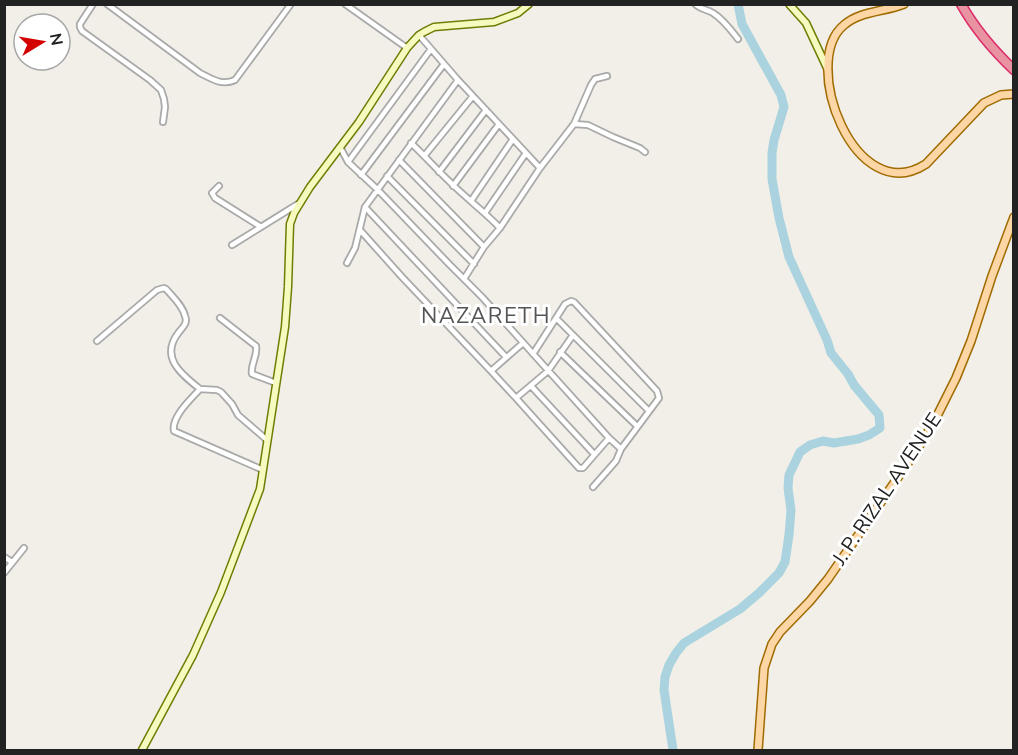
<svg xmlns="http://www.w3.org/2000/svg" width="1018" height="755" font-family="'Nunito Sans',sans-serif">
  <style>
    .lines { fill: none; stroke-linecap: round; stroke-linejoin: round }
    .river { stroke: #aad3df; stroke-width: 9 }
    .street-casing { stroke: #a9a9a9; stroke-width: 8 }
    .secondary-casing { stroke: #707d05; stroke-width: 9 }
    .primary-casing { stroke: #a06b00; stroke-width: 10 }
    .highway-casing { stroke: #dc2a67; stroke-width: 11 }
    .street { stroke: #fff; stroke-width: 4.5 }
    .secondary { stroke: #f7fabf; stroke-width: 6 }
    .primary { stroke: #fcd6a4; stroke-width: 7 }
    .highway { stroke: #e892a2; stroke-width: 8 }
    .labels { text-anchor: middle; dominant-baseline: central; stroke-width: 6; stroke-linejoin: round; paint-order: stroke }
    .street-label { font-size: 20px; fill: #222; stroke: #fff }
    .quarter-label { font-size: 22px; letter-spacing: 1.5px; fill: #555; stroke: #fff }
  </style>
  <rect width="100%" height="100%" fill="#f2efe9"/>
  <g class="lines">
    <path class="river" d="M673,750L664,690L665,677L669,665L676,653L684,643L740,609L759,593L779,573L785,562L789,535L791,510L788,488L789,475L800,452L810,445L823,441L834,443L858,439L869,435L880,428L879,415L854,385L848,374L831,353L827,340L789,257L779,218L772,179V153L774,140L784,107L781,95L742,24L738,4"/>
    <defs>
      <path id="street" d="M93,4L80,24V27L82,31L150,80L161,90L164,99L165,107L163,122
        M107,4L200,73C212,79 222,86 235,80L291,4
        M345,4L407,48
        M695,4C701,10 707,9 713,13C723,19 731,30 738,39
        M419,35L458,80L540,168L500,228L484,247L464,279
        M574,124L591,85L595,79L607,76
        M411,143C425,156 437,170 451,183C467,199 485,212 500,228
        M340,147L348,162L378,190L449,264L482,297L609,438L621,449L659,398L657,391L574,302L571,301L565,304L533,354
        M425,155L473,96
        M399,160L484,247
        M348,162L431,49
        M540,168L574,124L588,125L613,137L640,148L645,152
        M439,172L486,110
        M361,175L444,64
        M387,176L474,264
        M219,186L212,193L215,198L261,227
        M453,186L499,124
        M471,201L513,139
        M365,207L506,357
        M485,213L526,153
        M360,230L402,277L491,371L523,343
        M232,245L298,204
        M347,263L355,248L365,207L458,80
        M220,318L256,346C258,356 250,365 252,374L276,383
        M556,318L649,411
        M97,341L157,290L164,288L166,289C172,296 183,306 185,316C188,323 183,327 179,332C159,357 181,374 200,389L217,390L221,392L232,404L238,415L267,440
        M560,352L637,426
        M491,371L516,398L548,371L573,335
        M531,386L594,454
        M200,389C191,399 171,417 174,431L263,470
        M516,398L579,468H583L609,438
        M593,487L616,461L621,449
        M4,557L12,562
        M4,573L24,548"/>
      <path id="secondary" d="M789,4L806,23L828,70
        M142,750L193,655L221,592L260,489L285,327L288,287L290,224L294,213L310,187L359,122L407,48L419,35L424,32L434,27L494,22L518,13L529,4"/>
      <path id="primary" d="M904,4C884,12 860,11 844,25C799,62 855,210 926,164L984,103L1001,95L1014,94
        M758,750L764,668L772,644L780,632L810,601L828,579L914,454L933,424L956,378L971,341L992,276L1014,217"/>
      <path id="highway" d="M961,4C975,29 993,50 1014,70"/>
    </defs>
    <use href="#street" class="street-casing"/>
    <use href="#secondary" class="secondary-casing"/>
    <use href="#primary" class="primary-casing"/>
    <use href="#highway" class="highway-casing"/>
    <use href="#street" class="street"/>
    <use href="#secondary" class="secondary"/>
    <use href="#primary" class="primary"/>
    <use href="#highway" class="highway"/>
  </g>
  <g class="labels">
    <g class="street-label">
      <text transform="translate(887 489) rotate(-56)">J. P. RIZAL AVENUE</text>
    </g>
    <g class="quarter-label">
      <text x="486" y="316">NAZARETH</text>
    </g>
  </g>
  <rect width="1018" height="755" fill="none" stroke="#222222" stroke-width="12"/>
  <g transform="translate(42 42) rotate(79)"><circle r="28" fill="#ffffff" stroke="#a7a7a7" stroke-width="1.5"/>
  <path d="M0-4.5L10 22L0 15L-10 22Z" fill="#d40000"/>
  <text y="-9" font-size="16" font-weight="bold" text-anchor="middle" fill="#222222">N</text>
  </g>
</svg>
